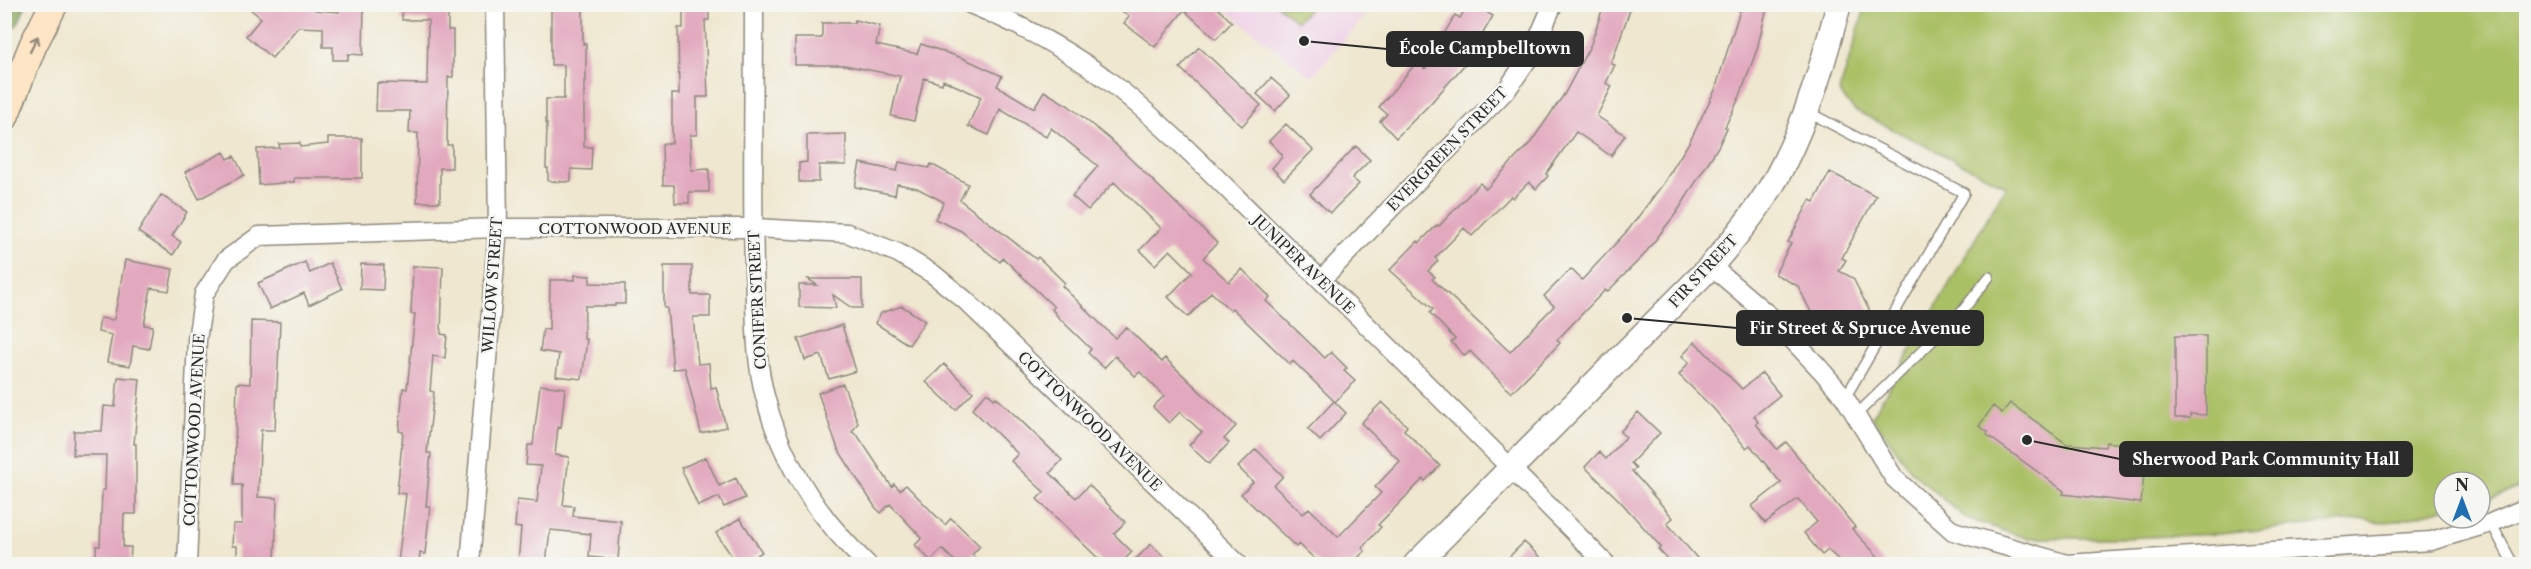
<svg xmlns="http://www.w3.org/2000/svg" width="2531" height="569" font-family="'Libre Caslon Text',serif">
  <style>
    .built { fill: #efd0e6 }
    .green { fill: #aac065; stroke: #6a7648; stroke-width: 1.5 }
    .forest { fill: #87a65a; stroke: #596842; stroke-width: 1.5 }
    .building { fill: #e2a8be }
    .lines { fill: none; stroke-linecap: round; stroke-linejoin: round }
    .service-casing { stroke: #8d897d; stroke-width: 12 }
    .minor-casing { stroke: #8d897d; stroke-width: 21 }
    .tertiary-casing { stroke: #8d897d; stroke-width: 27 }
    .secondary-casing { stroke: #8d897d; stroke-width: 30 }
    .service { stroke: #fff; stroke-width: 9 }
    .minor { stroke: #fff; stroke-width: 18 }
    .tertiary { stroke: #fff; stroke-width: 24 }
    .secondary { stroke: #fde5c5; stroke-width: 27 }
    .oneway { stroke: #948878 }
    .labels { text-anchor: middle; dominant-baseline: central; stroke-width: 5; stroke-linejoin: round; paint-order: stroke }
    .street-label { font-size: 15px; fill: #2b2b2b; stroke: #f6f6f2 }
    .leader { fill: none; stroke: #2b2b2b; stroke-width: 2 }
    .callout-dot { fill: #2b2b2b; stroke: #f6f6f2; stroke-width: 2 }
    .callout { fill: #2b2b2b; stroke: #2b2b2b; stroke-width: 2 }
    .callout-label { font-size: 16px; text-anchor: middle; font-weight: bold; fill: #fff }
  </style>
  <rect width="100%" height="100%" fill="#f6f6f2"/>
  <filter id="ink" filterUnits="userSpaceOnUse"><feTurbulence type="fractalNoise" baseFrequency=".0167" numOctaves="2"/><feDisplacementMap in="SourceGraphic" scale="12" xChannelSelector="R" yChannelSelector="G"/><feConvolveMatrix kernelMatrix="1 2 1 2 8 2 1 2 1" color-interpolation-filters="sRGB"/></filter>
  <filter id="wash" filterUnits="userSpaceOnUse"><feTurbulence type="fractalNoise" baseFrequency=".008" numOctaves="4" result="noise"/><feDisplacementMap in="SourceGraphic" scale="24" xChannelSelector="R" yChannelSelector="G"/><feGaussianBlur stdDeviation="1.35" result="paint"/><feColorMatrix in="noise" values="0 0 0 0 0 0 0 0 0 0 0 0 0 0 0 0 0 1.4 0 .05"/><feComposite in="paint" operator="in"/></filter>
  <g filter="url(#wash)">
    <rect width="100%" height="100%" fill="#efe7cf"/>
    <path class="built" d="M1219,5H1375L1311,77Z"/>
    <path class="green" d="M1277,5H1313L1297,21Z
      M1866,5H2526V485L2480,503V482H2444V509C2417,514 2393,528 2365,519L2220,534L2123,538H2026L1966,518L1913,473L1872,417L2006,186L1854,110L1839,92Z"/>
    <path class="forest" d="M5,4L26,5L18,24L5,33Z"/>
    <g id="blocks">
      <path class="building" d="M244,4H308L315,10L339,12V4H364L363,55L348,54V60H333V47H323V28L298,27L272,58L246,36L261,18Z
        M402,4H448V30H453V77H448L447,145H452V168H440V202H417L418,133H409L410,111H376L377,83L427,84L428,20H402Z
        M551,4H583V44H586V81H584V147H592L591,170L571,169V181L566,182L548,181V168H546L547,123H546V99H564V65H551Z
        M683,4H709V20H705L708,97H697V135H690L691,170L709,169V192H689V203H675L674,185H663L662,144L672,143V94H679L678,28H683Z
        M1111,4H1213L1232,22L1216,39L1184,10L1155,47L1124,23L1129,16Z
        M1468,4H1473L1493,16L1465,64L1430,104L1396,138L1380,121L1387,114L1379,107L1417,62L1425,69L1445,45L1440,41L1455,15L1460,18Z
        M1604,4H1632L1611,64L1615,65L1606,83L1612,86L1597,116L1625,135L1611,156L1576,132L1546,174L1548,176L1536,189L1529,182L1513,198L1511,196L1472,236L1464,228L1435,258L1438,261L1428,271L1435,277L1432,279L1510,352L1554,306L1544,296L1571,269L1582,280L1629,229L1663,184L1690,141L1715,90L1742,4H1768L1757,49L1740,96L1725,127L1727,128L1718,147L1677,212L1643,256L1607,292L1605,290L1557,340L1560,343L1511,393L1470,351L1465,356L1451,342L1455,339L1430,313L1433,309L1390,270L1418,241L1419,243L1437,225L1439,226L1480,183L1486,189L1531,142L1565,93L1591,44Z
        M855,20L880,26L876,45L917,54L921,44L965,59L1002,76L997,86L1034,108L1044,91L1069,106L1112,141L1217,243L1203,258L1229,282L1242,269L1270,297L1266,301L1325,358L1331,352L1347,368L1344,371L1355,381L1335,402L1293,361L1290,364L1232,308L1230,310L1211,292L1188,317L1168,297L1192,272L1170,250L1155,265L1140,250L1161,228L1114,182L1088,210L1072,196L1098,166L1051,128L1046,137L1000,109L989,135L968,126L981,97L943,80L942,84L924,78L914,121L891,116L900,76L844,65H795V38H822V23H854Z
        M1199,47L1261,105L1242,126L1180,68Z
        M1271,78L1290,95L1275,111L1257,94Z
        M1286,124L1313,150L1284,180L1272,168L1282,157V154L1269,141Z
        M846,134V165H819V182H799V163L807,162V135Z
        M328,138H362V178H294V182L259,185L257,149L280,148L279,144L300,143V147L328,144Z
        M1356,146L1370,160L1352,178L1359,184L1330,213L1310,194Z
        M224,152L228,159L234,156L244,175L199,199L185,172Z
        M899,162L929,168L931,164L968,184L960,200L1036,259L1038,257L1065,283L1062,286L1115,338L1126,327L1162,362L1165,358L1236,426L1224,439L1229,443L1209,464L1189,445L1202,432L1180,412L1169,423L1153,407L1164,396L1140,372L1135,376L1115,356L1104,368L1088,353L1091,349L1058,317L1052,309L1054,307L1003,258L1000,262L961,231L935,219L944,202L917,188L897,184L895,195L855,187L860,163L897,171Z
        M1830,172L1876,196L1842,258L1846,260L1839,271L1853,278L1872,316L1850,337L1813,316L1798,286L1775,274L1791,243L1788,242L1810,200L1814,202Z
        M161,195L187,212L172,236L181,242L173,255L138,232Z
        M125,260L173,269L169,291L151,288L144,325L153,326L149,349L133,346L130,366L107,362L112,335L98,332L100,318L114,320Z
        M305,262L310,273L330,263L342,289L309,305L304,293L270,309L258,283Z
        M361,264L384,265L383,290L360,289Z
        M413,266L443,267L441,334L447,335L445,358L433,356L430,391L434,392L427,453H431L426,506H430L425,554L420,553L419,564H398L406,494L397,493L403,432L399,431L403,388L407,389L415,314H411Z
        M664,266H692V295H710V317H693L698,364L709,363L711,388L716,387L726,427L701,433L685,368L673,369L667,308H664Z
        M575,275L590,276V283L625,284V304H615V306H585L584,339H587L582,379L556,376L559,354L540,351L543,329L549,330L550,280H575Z
        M808,279H862V308H852L833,295L836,308L799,307V285H817Z
        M902,306L925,321L909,345L875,323L881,313Z
        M251,321L280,322L275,430H261L258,497L277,498L275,564H237V546H232L233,524H242V485H234L237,383L250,384Z
        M842,325L856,371L829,379L821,355L805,360L798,339Z
        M2175,336H2206V415L2190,414V418H2175Z
        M1695,342L1742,389L1762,373L1780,395L1754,416L1758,422L1756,424L1777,449L1786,442L1855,527L1852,529L1885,564H1843L1828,550L1822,555L1804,533L1817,522L1798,499L1765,523L1752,506L1781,483L1750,445L1746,448L1714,409L1679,375L1689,362L1682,356Z
        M944,364L973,392L956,410L926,382Z
        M118,377L140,379L134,444H136V514H124L123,547H131L130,564H96V546H100L102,490H105L106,455H73L74,431H102L104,406L115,407Z
        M843,384L858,423L852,432L858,436L892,487L894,484L900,490L906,485L945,525L951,518L980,546L972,555L982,564H958L942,549L931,561L915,545L922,538L890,504L881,513L875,507L838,449L818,393Z
        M540,385L565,388L561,428L558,427L555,455L569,457L563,505L574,506L573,516L621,521L618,560L589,557L591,534L550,530L546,564H518L521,528L515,527L517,500L537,502L541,466L526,465L528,445H533Z
        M987,392L994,399L996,397L1062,460L1050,473L1076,498L1089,485L1125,522L1114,534L1132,552L1120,564H1104L1037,499L1044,492L1011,461L1018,454L972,409Z
        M1334,401L1346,413L1320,441L1308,429Z
        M1382,402L1407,426L1404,430L1440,466L1425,481L1423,479L1378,525L1381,527L1362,548L1365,551L1351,564H1320L1299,544L1296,547L1241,494L1253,482L1238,467L1256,449L1283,476L1274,486L1303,514L1309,508L1338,537L1381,493L1375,487L1400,461L1361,423Z
        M2010,403L2067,444L2105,447L2106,442L2147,447L2141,503L2063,494L2064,491L1987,435L1988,432L1979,426L1993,406L2002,413Z
        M1638,412L1660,433L1631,463L1636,468L1632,471L1673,518L1667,523L1702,564H1672L1658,549L1661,547L1620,501L1585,467L1599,452L1606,459L1626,437L1620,432Z
        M706,457L719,486L736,478L745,498L724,507L719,497L698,506L681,468Z
        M740,518L762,552L743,564H737L716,533Z
        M1524,542L1540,557L1533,564H1502Z
        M1151,544L1171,564H1131Z"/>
    </g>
  </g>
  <g filter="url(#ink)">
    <use href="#blocks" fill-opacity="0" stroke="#8d897d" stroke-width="1.5"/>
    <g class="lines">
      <defs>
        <path id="service" d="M1808,112L1964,193L1845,398
          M1855,416L1960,314L1989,277
          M2491,523L2513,564"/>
        <path id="minor" d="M754,4C754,93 752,181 754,269C756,313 754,357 766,400C783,465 819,518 867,564
          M970,4C1019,24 1067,49 1109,81C1173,131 1229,192 1288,248C1395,352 1501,458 1606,564
          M1711,266L1772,318L1821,370L1845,398L1894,478L1953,531L2067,564L2431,541L2491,523L2526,508
          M1321,280L1508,88L1532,53L1553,4
          M187,564L197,340L204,294L226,260L259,236L498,228H753L847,233L898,253L933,274L965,300L1238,564
          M470,564L498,228L495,4"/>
        <path id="tertiary" d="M1416,564L1711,266C1737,235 1765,202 1783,165C1809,114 1824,59 1839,4"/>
        <path id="secondary" d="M4,118L33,45L54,4"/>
      </defs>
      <use href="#service" class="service-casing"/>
      <use href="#minor" class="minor-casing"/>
      <use href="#tertiary" class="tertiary-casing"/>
      <use href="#secondary" class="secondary-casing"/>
      <use href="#service" class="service"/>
      <use href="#minor" class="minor"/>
      <use href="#tertiary" class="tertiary"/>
      <use href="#secondary" class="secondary"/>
    </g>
    <defs><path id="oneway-shaft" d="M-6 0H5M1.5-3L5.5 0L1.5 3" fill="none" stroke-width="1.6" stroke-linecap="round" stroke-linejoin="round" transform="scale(1.5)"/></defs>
    <use class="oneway" href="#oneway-shaft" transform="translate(34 44) rotate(-64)"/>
  </g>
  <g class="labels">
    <g class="street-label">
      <text transform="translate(1447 149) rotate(-46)">EVERGREEN STREET</text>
      <text x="635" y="228">COTTONWOOD AVENUE</text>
      <text transform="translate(1304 264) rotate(44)">JUNIPER AVENUE</text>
      <text transform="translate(1703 271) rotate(-47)">FIR STREET</text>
      <text transform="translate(492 285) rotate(-86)">WILLOW STREET</text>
      <text transform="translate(757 300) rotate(-93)">CONIFER STREET</text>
      <text transform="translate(1090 421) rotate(44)">COTTONWOOD AVENUE</text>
      <text transform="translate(194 430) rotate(-87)">COTTONWOOD AVENUE</text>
    </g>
  </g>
  <path class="leader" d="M1304 41L1387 49M1627 318L1737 328M2027 440L2120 459"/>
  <g class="callout-dot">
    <circle cx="1304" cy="41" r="6"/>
    <circle cx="1627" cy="318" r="6"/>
    <circle cx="2027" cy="440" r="6"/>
  </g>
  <g class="callout">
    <rect x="1387" y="32" width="196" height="34" rx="6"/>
    <rect x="1737" y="311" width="246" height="34" rx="6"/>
    <rect x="2120" y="442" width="292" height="34" rx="6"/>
  </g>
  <g class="callout-label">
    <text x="1485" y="54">École Campbelltown</text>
    <text x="1860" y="334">Fir Street &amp; Spruce Avenue</text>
    <text x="2266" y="465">Sherwood Park Community Hall</text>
  </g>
  <rect width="2531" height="569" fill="none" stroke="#f6f6f2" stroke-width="24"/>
  <g transform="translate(2462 500)"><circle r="28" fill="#f6f6f2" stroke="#a5a5a2" stroke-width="1.5"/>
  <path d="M0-4.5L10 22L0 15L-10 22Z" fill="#1f6fb2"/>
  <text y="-9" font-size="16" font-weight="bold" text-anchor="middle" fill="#2b2b2b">N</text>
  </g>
</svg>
